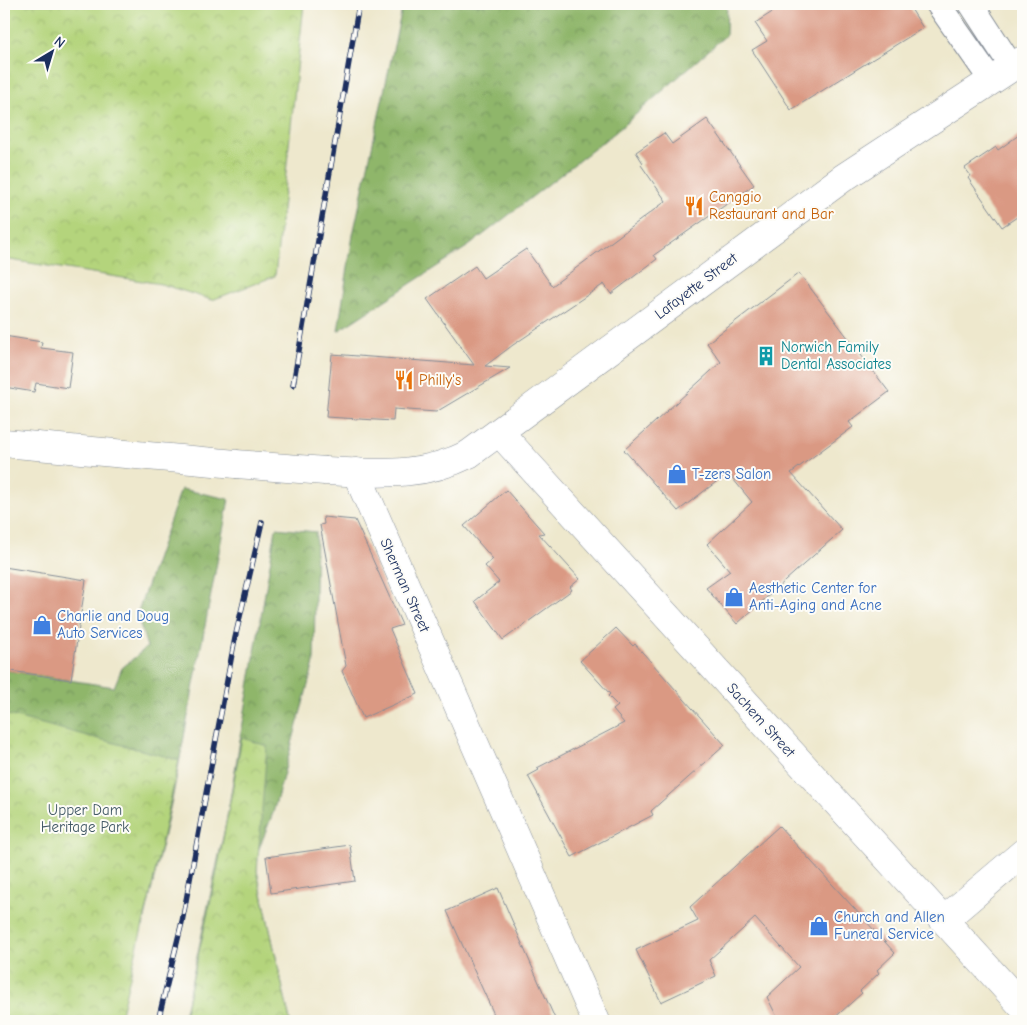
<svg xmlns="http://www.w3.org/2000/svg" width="1027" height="1025" font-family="'Comic Neue',sans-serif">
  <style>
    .forest { fill: url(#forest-crowns); stroke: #557264 }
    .park { fill: url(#park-crowns); stroke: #68826c }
    .building { fill: #da9983 }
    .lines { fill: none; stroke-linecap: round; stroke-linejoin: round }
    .lane-casing { stroke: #848c96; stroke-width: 26 }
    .street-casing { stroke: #848c96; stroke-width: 29 }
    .secondary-casing { stroke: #848c96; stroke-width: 29 }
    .lane { stroke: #fff; stroke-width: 24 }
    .street { stroke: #fff; stroke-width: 28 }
    .secondary { stroke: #fff; stroke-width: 28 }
    .rail-casing { stroke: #1b2f5e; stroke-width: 5.5 }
    .rail { stroke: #fdfcf7; stroke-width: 4; stroke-dasharray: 11; stroke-linecap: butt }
    .secondary-bridge-casing { stroke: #848c96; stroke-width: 29; stroke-linecap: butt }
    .secondary-bridge { stroke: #fff; stroke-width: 28 }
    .labels { text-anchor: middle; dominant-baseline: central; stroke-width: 4; stroke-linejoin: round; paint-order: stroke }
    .food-label { font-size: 15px; fill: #c56008; stroke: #fdfcf7; text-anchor: start }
    .street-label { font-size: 15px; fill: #1b2f5e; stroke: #fdfcf7 }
    .culture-label { font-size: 15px; fill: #0d838f; stroke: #fdfcf7; text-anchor: start }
    .shop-label { font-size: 15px; fill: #366cbe; stroke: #fdfcf7; text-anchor: start }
    .park-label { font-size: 15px; fill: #415865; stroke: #fdfcf7 }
  </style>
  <defs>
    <pattern id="forest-crowns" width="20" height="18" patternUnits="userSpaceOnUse" patternTransform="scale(1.25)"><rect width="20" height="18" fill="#8fb66b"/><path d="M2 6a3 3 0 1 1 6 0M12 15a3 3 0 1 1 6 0" fill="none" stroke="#74945b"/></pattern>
    <pattern id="park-crowns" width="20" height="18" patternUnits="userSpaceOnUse" patternTransform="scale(1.25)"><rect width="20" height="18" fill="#b4d47b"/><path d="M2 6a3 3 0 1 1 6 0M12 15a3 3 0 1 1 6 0" fill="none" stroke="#9ab66d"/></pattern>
  </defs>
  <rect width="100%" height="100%" fill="#fdfcf7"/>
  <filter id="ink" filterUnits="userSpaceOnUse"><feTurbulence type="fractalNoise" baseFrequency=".02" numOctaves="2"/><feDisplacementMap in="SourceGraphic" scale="10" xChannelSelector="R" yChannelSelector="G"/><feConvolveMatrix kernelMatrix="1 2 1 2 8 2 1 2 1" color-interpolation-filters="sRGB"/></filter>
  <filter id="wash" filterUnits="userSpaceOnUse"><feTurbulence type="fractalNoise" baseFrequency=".0096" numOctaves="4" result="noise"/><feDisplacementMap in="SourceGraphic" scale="20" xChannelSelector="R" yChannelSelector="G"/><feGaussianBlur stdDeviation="1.12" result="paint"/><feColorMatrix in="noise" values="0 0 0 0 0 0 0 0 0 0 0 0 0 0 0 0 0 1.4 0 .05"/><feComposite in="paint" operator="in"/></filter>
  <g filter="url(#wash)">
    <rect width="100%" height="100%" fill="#eee8cd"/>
    <path class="forest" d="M403,4H727L726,35L617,131L470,245L338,331L353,235Z
      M181,489L229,499L173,795L143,927L4,801V670L114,687L122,668L147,647L137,614Z
      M276,528L316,532L314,663L273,813L258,851L257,871L290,1021H183L226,823Z"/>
    <path class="park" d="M4,4H304L275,276L212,300L161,284L4,259Z
      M4,714L179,760L150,896L119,1021H4Z
      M242,738L267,746L257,871L290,1021H183L214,887Z"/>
    <g id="blocks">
      <path class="building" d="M785,4H908L923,28L791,110L752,50L767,41L755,23Z
        M707,119L754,185L654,255L657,259L611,294L604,284L513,345L485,366L510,368L436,412L394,409L393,421L326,417L332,354L474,365L427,299L475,266L483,278L526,249L552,286L666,201L641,165L643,163L636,152L664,133L672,144Z
        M1023,132V213L1002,227L968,178L971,176L965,168L996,147L998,150Z
        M799,273L889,392L849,422L853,427L791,473L842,530L737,624L706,588L730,571L707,544L752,502L728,473L678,511L624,450L721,362L707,343Z
        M4,336L42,342L41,348L73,352L68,388L36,383L34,392L4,387Z
        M506,490L544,533L539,534L580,579L570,587L572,590L503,640L475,601L499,582L485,566L493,559L464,526Z
        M323,517L355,520L402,625L390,629L418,694L363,718L342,671L346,666L320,525L324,524Z
        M4,567L86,580L71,680L4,670Z
        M616,628L633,646L635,644L725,745L651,811L653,815L572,857L528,776L539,770L537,768L624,723L613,710L618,706L608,696L610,694L580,661Z
        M779,826L895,953L877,970L879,973L860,991L862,993L831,1021H779L767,997L799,967L755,918L709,960L716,976L661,1002L636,950L698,921L690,907Z
        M350,845L355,881L271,893L266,857Z
        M498,888L526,953L556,1021H497L447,911Z"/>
    </g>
  </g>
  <g filter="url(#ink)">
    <use href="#blocks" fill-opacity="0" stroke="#848c96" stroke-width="1"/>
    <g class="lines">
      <defs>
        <path id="lane" d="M938,4L991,80
          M971,4L1012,67"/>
        <path id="street" d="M356,472L596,1021
          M944,920L1023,853"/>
        <path id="secondary" d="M499,432L1023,1007
          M4,443L236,464
          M325,471C377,473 421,478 469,454L843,178L1023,60"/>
      </defs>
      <use href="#lane" class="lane-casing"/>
      <use href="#street" class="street-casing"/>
      <use href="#secondary" class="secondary-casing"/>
      <use href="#lane" class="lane"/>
      <use href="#street" class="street"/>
      <use href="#secondary" class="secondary"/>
      <defs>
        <path id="rail" d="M293,385L359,4
          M158,1021L182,922L235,638L262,522"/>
      </defs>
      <use href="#rail" class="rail-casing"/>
      <use href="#rail" class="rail"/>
      <defs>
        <path id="secondary-bridge" d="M236,464L325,471"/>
      </defs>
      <use href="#secondary-bridge" class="secondary-bridge-casing"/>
      <use href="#secondary-bridge" class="secondary-bridge"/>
    </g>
  </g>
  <defs>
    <symbol id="restaurant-bare" viewBox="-9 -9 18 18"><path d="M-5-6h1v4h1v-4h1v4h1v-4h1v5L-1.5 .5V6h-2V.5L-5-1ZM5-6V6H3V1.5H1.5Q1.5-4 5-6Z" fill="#e8710a" stroke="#fdfcf7" stroke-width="2.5" paint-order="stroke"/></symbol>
    <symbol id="building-bare" viewBox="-9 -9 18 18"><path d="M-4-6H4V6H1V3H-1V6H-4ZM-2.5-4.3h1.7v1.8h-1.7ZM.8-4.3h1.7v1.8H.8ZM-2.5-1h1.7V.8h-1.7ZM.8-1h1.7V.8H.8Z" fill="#0f9aa8" stroke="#fdfcf7" stroke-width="2.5" paint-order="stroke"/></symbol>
    <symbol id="shop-bare" viewBox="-9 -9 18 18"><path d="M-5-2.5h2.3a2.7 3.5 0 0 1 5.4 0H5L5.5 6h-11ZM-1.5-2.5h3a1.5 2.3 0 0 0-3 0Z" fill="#3f7fe0" stroke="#fdfcf7" stroke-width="2.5" paint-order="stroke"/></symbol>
  </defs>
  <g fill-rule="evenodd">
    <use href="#restaurant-bare" x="680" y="192" width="28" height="28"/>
    <use href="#building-bare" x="752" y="342" width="28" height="28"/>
    <use href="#restaurant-bare" x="390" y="366" width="28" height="28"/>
    <use href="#shop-bare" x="663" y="460" width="28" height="28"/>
    <use href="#shop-bare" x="720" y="583" width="28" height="28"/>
    <use href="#shop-bare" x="28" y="611" width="28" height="28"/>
    <use href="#shop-bare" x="805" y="912" width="28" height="28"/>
  </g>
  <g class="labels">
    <g class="food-label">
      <text x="709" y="197">Canggio<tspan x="709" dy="17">Restaurant and Bar</tspan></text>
      <text x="419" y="380">Philly's</text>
    </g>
    <g class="street-label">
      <text transform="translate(696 286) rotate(-37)">Lafayette Street</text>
      <text transform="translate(405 585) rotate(66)">Sherman Street</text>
      <text transform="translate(761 720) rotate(48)">Sachem Street</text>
    </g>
    <g class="culture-label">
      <text x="781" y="347">Norwich Family<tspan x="781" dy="17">Dental Associates</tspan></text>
    </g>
    <g class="shop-label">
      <text x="692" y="474">T-zers Salon</text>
      <text x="749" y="588">Aesthetic Center for<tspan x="749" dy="17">Anti-Aging and Acne</tspan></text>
      <text x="57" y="616">Charlie and Doug<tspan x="57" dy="17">Auto Services</tspan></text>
      <text x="834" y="917">Church and Allen<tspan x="834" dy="17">Funeral Service</tspan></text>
    </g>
    <g class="park-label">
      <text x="85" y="810">Upper Dam<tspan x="85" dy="17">Heritage Park</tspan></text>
    </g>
  </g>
  <rect width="1027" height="1025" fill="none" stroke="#fdfcf7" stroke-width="20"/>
  <g transform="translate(52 52) rotate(38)" stroke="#fdfcf7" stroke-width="4" paint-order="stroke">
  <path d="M0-4L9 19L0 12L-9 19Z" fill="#1b2f5e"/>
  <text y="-8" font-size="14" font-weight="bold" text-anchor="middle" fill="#1b2f5e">N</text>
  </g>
</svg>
